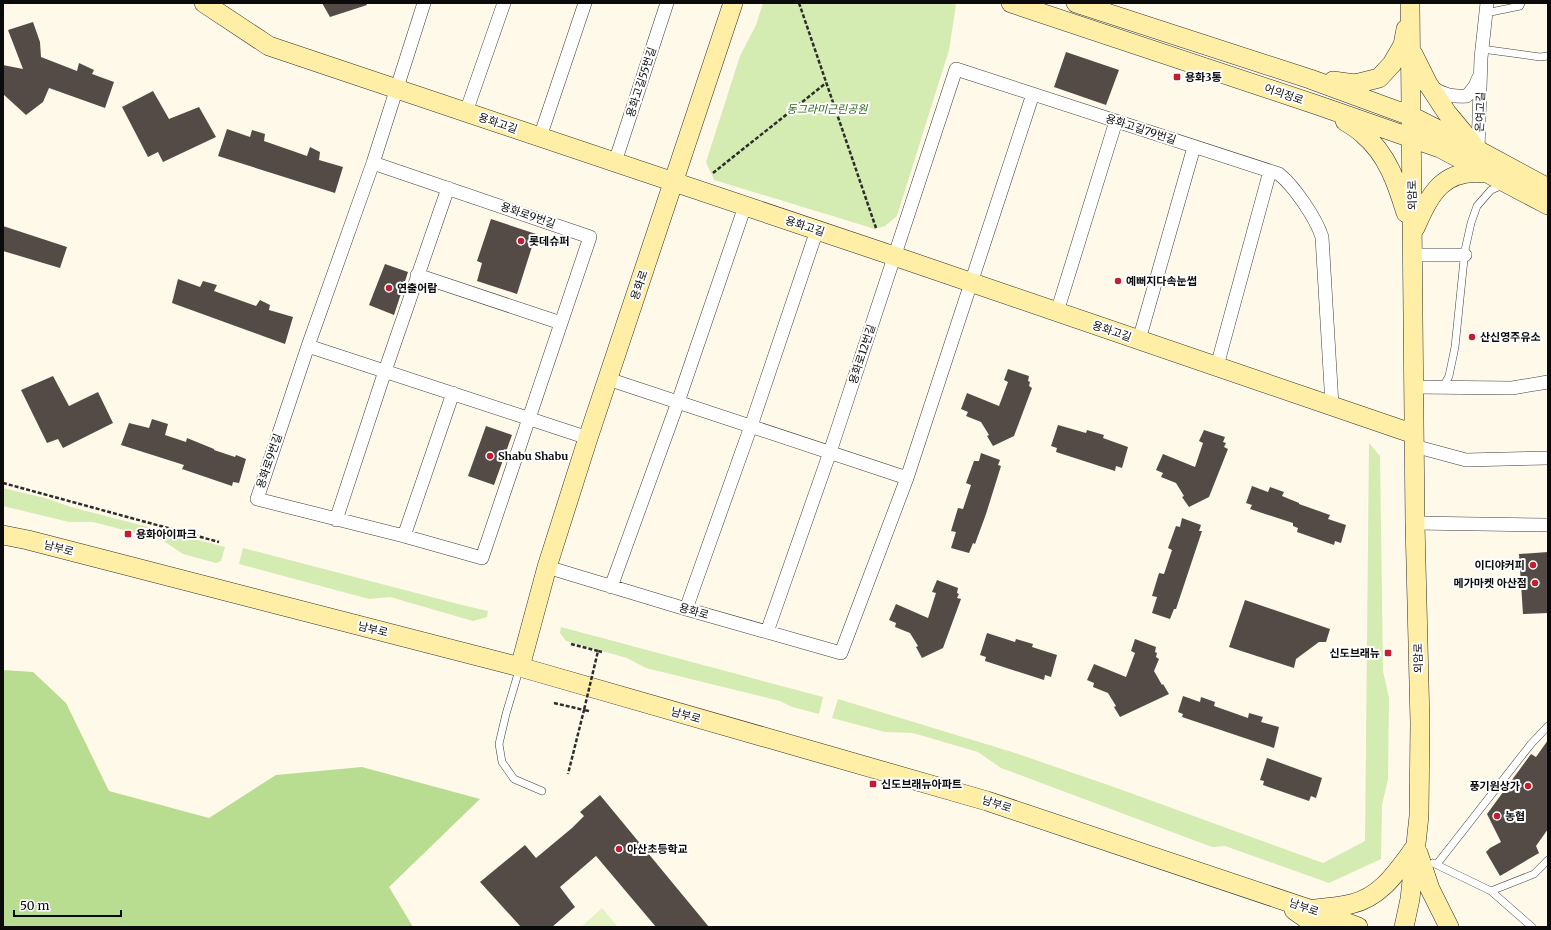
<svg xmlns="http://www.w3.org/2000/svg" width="1551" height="930" font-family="Merriweather,'Noto Sans KR',serif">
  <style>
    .green { fill: #d4ebb2 }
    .forest { fill: #b8dc90 }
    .pitch { fill: #e5f2c4 }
    .building { fill: #544b47 }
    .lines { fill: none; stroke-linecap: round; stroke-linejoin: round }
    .lane-casing { stroke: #3e3e3e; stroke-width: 8 }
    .street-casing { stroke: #3e3e3e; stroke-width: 14 }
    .secondary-casing { stroke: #2d2d2d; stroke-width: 20 }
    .path { stroke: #2d2d2d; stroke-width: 2.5; stroke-dasharray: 4 2; stroke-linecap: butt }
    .lane { stroke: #fff; stroke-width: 7 }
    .street { stroke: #fff; stroke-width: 13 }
    .secondary { stroke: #ffeea5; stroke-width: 19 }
    .path-bridge { stroke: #2d2d2d; stroke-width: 2.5; stroke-dasharray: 4 2; stroke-linecap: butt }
    .poi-dot { fill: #c21d31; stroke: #fff; stroke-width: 1.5 }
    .labels { text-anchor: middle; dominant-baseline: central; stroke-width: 4; stroke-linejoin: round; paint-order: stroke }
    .poi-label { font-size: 11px; font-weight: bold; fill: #0b0b0b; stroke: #fff; text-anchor: start }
    .street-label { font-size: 11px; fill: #0b0b0b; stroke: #fff }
    .park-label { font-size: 11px; font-style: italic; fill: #2f6619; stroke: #fff }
  </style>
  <rect width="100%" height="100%" fill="#fff9ea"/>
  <path class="green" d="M763,3H950L956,5L949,50L897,216L885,226L875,229L714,180L706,162L740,56L756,25Z
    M1369,443L1380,456L1383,671L1389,698L1388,779L1382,805L1381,859L1329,883L1225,846L1212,847L1001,768L978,752L913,733L885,732L832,718L838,699L1012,752L1114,787L1323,863L1365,841Z
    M3,488L45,498L71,507L225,547L221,561L216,563L183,554L162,540L93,522H69L3,506Z
    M243,548L466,606L488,611L487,617L473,621L390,597L369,599L239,564Z
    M561,627L823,697L819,714L792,707L780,701L646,668L627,658L566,641L560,633Z"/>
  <path class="forest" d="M3,670L33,672L66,703L109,791L209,818L276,775L362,767L480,799L389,887L413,927H3Z"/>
  <path class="pitch" d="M602,908L618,927H581Z"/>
  <path class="building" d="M322,3H366L367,5L330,17Z
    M33,22L40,42L41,57L77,71L79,63L94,70L92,74L114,82L105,108L49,88L43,102L26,115L3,94V65L23,69L8,30Z
    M1066,52L1119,70L1106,105L1054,87Z
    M153,91L169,119L199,107L216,137L163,162L158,152L148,157L122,107Z
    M227,129L250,137L252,130L265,134L264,141L307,156L310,147L320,152L319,160L343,167L335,193L218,156Z
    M491,219L536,234L517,294L477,281L482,263L477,261Z
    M3,226L67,247L60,268L3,251Z
    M385,264L408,272L394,315L369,305Z
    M178,279L200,287L203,281L217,285L214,291L256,306L260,300L270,305L269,310L293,317L285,344L172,303Z
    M1008,369L1029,376L1028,381L1030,382L1029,386L1032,388L1014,436L993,446L987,436L989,435L981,422L966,416L968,412L961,409L967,393L999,406L1008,382L1004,380Z
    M53,376L69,406L98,392L113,423L63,448L58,439L47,443L21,390Z
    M152,419L168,424L165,435L186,442L187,438L214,449V450L235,457L236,455L246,459L239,483L233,482L232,486L182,469L184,465L121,445L129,423L149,428Z
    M1058,425L1086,433L1087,430L1104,435L1103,438L1128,447L1122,468L1116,466L1115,471L1056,452L1057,448L1051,446Z
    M486,426L512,435L494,485L468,476Z
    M1204,430L1225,437L1223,442L1226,443L1224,447L1228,449L1209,497L1189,507L1182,497L1184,496L1176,483L1161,477L1163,473L1156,470L1163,454L1195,467L1203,443L1199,441Z
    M981,453L1000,460L998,465L1001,466L986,514L975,544L973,543L969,553L951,548L956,532L951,531L958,508L963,509L971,485L966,483L974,461H979Z
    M1252,486L1268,492L1270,487L1284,492L1282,496L1299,503V504L1330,515L1328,519L1346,525L1341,543L1335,541L1334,545L1297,532L1298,528L1293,526V523L1250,509L1252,505L1246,503Z
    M1182,518L1201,525L1199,531H1202L1176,609H1174L1170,619L1152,613L1157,597L1152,596L1159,573L1164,574L1172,550L1168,548L1176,526L1180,527Z
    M1548,552V613L1523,614L1519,554Z
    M937,580L958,588L957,593L959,594L957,598L961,599L943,648L922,658L916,647L918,646L910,633L895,627L896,623L889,620L896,604L928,618L936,593L932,592Z
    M1245,600L1330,629L1326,642H1319L1296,659L1294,668L1229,647Z
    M987,633L1015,642L1016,639L1033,644L1032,647L1057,655L1051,677L1045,675L1044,680L985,661L986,657L980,655Z
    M1135,639L1156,647L1155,652L1157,653L1156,657L1159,659L1154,671L1162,685L1163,684L1169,694L1120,717L1114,707L1116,706L1108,693L1093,687L1094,683L1087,680L1094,664L1126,677L1135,653L1131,651Z
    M1183,696L1200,702L1201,697L1215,702L1214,706L1248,718L1249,713L1263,717L1261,722L1279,727L1274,748L1182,717L1183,714L1178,712Z
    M1548,740V829L1536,846L1539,853L1500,876L1486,852L1490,848L1501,842L1487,814L1531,754L1536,757Z
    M1267,758L1322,778L1316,798L1311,796L1309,801L1263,785L1264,781L1260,780Z
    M600,795L709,927H656L596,856L560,887L575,907L552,927H521L480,882L525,845L536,858L572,828L584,816L580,812Z"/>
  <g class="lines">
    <defs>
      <path id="lane" d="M1486,13L1520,6L1521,3
        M1482,49L1540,57L1548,56
        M1443,387L1449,376L1455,347L1465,250L1471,223L1477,206L1491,190L1503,185
        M520,667L506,714L499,744L502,762L514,779L542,791
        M1433,863L1491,891L1532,927
        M1437,864L1531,744L1548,726
        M1491,891L1534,874L1548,860"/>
      <path id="street" d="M1432,87C1443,95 1453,97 1467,96L1475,86L1479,77
        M466,112L504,3
        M540,137L585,3
        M1478,150L1481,58L1487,3
        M615,162L667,3
        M373,163L590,237L482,558L404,536L257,499L308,346L373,163L424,3
        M1413,255H1465
        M417,275L561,323
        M1057,312L1116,121
        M1139,340L1194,147
        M308,346L588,438
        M1217,366L1270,171
        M608,379L907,478
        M1414,387L1512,388L1548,382
        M1414,446L1466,460L1548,458
        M336,520L385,371L448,188
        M1415,523L1548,525
        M404,536L453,393
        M547,567L686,609L841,653L907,478L1033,94
        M611,587L678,402L745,206
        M686,609L751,426L817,230
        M767,632L830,452L956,69L1279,174C1294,186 1316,218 1322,237L1332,405"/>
      <path id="secondary" d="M204,3L269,46L894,256L1414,434
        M1011,3L1320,106L1440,148L1548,205
        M1076,3L1310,79L1411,116L1474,148L1548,188
        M1413,54L1428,84L1447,113L1472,143
        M1333,81L1355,84L1379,78L1392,64L1403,45L1406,29
        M1345,121C1351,125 1358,129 1363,134C1387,154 1397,183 1406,213
        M1415,228C1430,194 1443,168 1485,173
        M3,535L28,540L520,667L987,801L1312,910L1358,927
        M520,667L547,567L588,438L733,3
        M1418,853L1430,889L1449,927
        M1314,909C1326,908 1339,907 1351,904C1382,897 1398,870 1416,846
        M1294,910L1318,927
        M1404,927L1410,899L1419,816L1420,723L1415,523L1410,3"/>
    </defs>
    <use href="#lane" class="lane-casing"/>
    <use href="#street" class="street-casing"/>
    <use href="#secondary" class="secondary-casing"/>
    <path class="path" d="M799,3L876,228
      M713,173L826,83
      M3,483L219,542
      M571,644L598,651
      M554,703L584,710L568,774"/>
    <use href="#lane" class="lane"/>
    <use href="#street" class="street"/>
    <use href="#secondary" class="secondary"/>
    <path class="path-bridge" d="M589,711L584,710L598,651L602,652"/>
  </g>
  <g class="poi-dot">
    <rect x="1173" y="73" width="8" height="8" rx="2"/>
    <circle cx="521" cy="241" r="4"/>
    <circle cx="1118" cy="281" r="4"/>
    <circle cx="389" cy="288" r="4"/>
    <circle cx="1472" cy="337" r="4"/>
    <circle cx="490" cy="456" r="4"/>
    <rect x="124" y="530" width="8" height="8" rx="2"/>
    <circle cx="1533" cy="565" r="4"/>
    <circle cx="1535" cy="583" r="4"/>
    <rect x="1384" y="649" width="8" height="8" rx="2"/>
    <rect x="869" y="780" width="8" height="8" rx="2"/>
    <circle cx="1528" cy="786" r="4"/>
    <circle cx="1497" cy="816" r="4"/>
    <circle cx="619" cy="849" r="4"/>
  </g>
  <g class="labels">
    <g class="poi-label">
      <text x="1185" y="77">용화3통</text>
      <text x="529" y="241">롯데슈퍼</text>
      <text x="1126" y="281">예뻐지다속눈썹</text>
      <text x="397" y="288">연출어람</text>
      <text x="1480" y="337">산신영주유소</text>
      <text x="498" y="456">Shabu Shabu</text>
      <text x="136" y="534">용화아이파크</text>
      <text x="1525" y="565" text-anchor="end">이디야커피</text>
      <text x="1527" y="583" text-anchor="end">메가마켓 아산점</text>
      <text x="1380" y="653" text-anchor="end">신도브래뉴</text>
      <text x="881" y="784">신도브래뉴아파트</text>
      <text x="1520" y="786" text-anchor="end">풍기원상가</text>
      <text x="1505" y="816">농협</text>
      <text x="627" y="849">아산초등학교</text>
    </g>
    <g class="street-label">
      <text transform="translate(641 82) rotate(-72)">용화고길55번길</text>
      <text transform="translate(1284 94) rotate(19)">어의정로</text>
      <text transform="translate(1480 112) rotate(-88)">온여고길</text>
      <text transform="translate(498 123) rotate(19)">용화고길</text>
      <text transform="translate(1141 129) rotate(18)">용화고길79번길</text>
      <text transform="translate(1412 195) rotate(-91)">외암로</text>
      <text transform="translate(528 215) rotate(19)">용화로9번길</text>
      <text transform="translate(805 226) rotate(18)">용화고길</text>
      <text transform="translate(639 285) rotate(-71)">용화로</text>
      <text transform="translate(1112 331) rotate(19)">용화고길</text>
      <text transform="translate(862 354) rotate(-72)">용화로12번길</text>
      <text transform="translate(269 461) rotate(-71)">용화로9번길</text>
      <text transform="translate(59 548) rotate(15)">남부로</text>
      <text transform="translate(694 611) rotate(16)">용화로</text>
      <text transform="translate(373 629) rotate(14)">남부로</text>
      <text transform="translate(1418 658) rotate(-91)">외암로</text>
      <text transform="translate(686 715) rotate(16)">남부로</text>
      <text transform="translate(997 804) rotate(18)">남부로</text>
      <text transform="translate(1304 907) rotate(19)">남부로</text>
    </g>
    <g class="park-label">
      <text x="827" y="109">동그라미근린공원</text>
    </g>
  </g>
  <rect width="1551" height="930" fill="none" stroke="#0b0b0b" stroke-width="8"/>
  <path d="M14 910v6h107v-6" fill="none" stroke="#0b0b0b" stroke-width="2"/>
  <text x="20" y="910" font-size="12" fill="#0b0b0b" stroke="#ffffff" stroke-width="3" paint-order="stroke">50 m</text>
</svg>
